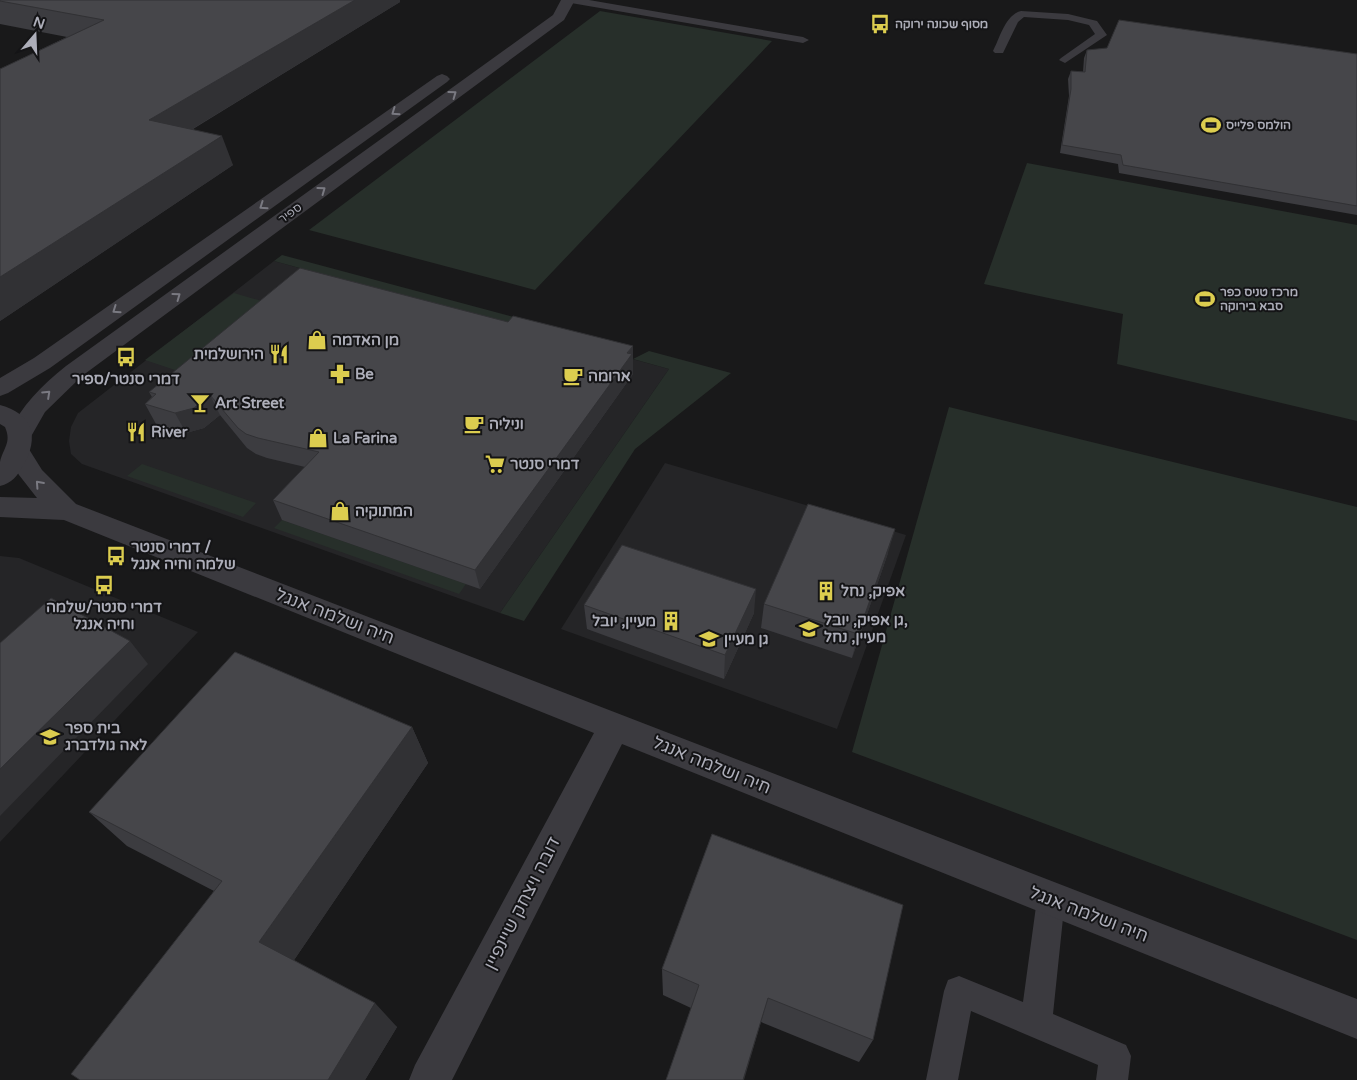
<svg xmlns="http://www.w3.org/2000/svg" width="1357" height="1080" font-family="'Varela Round','Noto Sans Hebrew',sans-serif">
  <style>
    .built { fill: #252527 }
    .green { fill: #272f2a }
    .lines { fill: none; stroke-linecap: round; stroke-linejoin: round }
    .service { fill: #3b3a3f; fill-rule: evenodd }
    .minor { fill: #3b3a3f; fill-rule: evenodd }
    .tertiary { fill: #3b3a3f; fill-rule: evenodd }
    .wall { fill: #3c3c40 }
    .shaded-wall { fill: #313134 }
    .building { fill: #46464a; stroke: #313134 }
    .oneway { stroke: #7a7a82 }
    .labels { text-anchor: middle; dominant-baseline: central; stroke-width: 4; stroke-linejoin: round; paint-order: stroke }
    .far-poi-label { font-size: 12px; font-weight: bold; fill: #adaeb9; stroke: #141416; text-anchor: start }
    .far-street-label { font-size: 12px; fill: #adaeb9; stroke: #141416 }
    .poi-label { font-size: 15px; font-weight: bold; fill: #adaeb9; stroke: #141416; text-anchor: start }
    .near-street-label { font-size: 18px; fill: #adaeb9; stroke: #141416 }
  </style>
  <rect width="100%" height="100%" fill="#19191a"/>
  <path class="built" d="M274,261L669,369L500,613L82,464L71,454L69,441L71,427L78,413Z
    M665,463L906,535L837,729L561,629Z
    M0,556L19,558L198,632L0,842Z"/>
  <path class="green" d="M600,11L772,41L535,290L309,230Z
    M1027,163L1357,225V421L1117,364L1123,314L984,284Z
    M282,255L562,330L556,338L274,261Z
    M234,293L265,302L178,371L145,360Z
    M649,351L731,373L635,449L524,621L500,613L669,369L633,359Z
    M949,407L1357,507V940L852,752Z
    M142,464L256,503L243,517L127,476Z
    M282,520L466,584L459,594L274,528Z"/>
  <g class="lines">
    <path class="service" d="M566,0H589L803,37L809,40L803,43L571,3Z
      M1021,11L1068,14L1097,21L1107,35L1065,63L1059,60L1061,58L1095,34L1089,25L1068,20L1024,17L1018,22L1003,53H995L993,51C1000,38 1005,15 1021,11Z
      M1051,885L1061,889L1065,899L1053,1014L1126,1045L1131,1056L1128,1080H1096L1098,1065L971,1011L958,1080H926L944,991L948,980L959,976L1023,1002L1037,899L1041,889Z"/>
    <path class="minor" d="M561,0H575L564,20L82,376L45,412L29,440L20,442L11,440L8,434C22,405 41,386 66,366L553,15Z
      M442,74L447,76L450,79L447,82L50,368L8,393L0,396V378L34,358L437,76Z
      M18,443L27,446L42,470L76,504L1357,999V1039L622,744L452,1080H409L415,1065L594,733L64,520L0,517V497L37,498L19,475L5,452L9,446Z"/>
    <path class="tertiary" d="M0,405C33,414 40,437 23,466C17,476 12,483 0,486C0,478 0,469 0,462C3,448 12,443 5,427L0,424Z"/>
  </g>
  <path class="wall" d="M0,0H400V2L193,129L233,165L0,321V69L67,37L0,24Z
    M1087,50L1357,54V215L1119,173L1118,164L1060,153L1069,96L1068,79L1071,71L1083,72L1084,58Z
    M508,322L633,346V374L480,589L282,520L273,500L305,467L267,458L256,454L247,448L220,415L204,428L186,433L156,424L145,404L152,397L149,392Z
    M888,553L852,658L761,628L764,604Z
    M584,605L754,613L724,679L587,629Z
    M412,727L428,763L294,960L397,1027L365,1080H80L214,891L127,846L89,812Z
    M712,834L873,1040L859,1062L761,1022L691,1008L663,995L662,969Z"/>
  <path class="shaded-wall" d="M355,0H400V2L161,148L149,120Z
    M222,136L233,165L0,321V277Z
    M633,346V374L480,589L475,570Z
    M210,395L220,415L204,428L186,433L175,413Z
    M895,529L888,553L852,658L858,634Z
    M756,589L754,613L724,679L725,655Z
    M130,641L148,664L0,816V769Z
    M412,727L428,763L288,969L259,942Z
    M768,998L744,1080H743Z
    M375,1003L397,1027L365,1080H328Z"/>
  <path class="building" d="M0,0H355L149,120L222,136L0,277V69L104,20L0,1Z
    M1119,20L1357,54V206L1123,165L1121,155L1062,145L1071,89V71L1085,72L1087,50L1107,48Z
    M300,268L508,322L513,316L633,346L627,353L632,354L475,570L273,500L319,452L258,438L246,434L238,428L210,395L194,408L175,413L145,404L156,394L149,392Z
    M808,504L895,529L858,634L764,604Z
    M622,545L756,589L725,655L584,605Z
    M51,598L130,641L0,769V643Z
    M235,652L412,727L259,942L375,1003L328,1080H80L71,1074L222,881L89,812Z
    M712,834L903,905L873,1040L768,998L743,1080H666L699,985L662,969Z"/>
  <defs><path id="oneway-chevron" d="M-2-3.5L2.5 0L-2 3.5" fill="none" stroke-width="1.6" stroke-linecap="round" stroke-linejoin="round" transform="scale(1.25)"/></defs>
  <g class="oneway">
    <use href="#oneway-chevron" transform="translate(453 94) rotate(-36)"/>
    <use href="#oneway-chevron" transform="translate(395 112) rotate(145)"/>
    <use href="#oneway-chevron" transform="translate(322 190) rotate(-36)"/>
    <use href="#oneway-chevron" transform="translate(263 206) rotate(145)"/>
    <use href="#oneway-chevron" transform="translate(177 296) rotate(-36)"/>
    <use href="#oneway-chevron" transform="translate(116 310) rotate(145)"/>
    <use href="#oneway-chevron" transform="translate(47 394) rotate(-43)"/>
    <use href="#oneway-chevron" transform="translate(39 484) rotate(-132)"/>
  </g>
  <defs>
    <symbol id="bus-bare" viewBox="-9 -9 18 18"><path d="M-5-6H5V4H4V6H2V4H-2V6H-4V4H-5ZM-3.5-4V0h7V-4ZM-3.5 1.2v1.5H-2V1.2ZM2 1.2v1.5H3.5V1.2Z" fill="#dccd4f" stroke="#141416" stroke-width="2.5" paint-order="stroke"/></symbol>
    <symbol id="stadium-bare" viewBox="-9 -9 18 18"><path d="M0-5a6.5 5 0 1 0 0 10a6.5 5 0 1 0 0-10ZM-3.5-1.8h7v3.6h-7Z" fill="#dccd4f" stroke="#141416" stroke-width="2.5" paint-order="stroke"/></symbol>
    <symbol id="shop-bare" viewBox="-9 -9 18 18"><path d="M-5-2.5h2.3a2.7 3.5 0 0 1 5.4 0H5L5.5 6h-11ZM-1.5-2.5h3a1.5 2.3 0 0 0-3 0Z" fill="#dccd4f" stroke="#141416" stroke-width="2.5" paint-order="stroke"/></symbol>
    <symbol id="restaurant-bare" viewBox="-9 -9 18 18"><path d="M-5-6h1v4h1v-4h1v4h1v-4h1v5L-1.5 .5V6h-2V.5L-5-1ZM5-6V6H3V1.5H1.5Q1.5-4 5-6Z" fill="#dccd4f" stroke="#141416" stroke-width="2.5" paint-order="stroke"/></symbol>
    <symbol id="pharmacy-bare" viewBox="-9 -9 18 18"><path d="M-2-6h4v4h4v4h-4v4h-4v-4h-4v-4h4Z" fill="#dccd4f" stroke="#141416" stroke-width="2.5" paint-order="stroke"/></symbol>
    <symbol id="cafe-bare" viewBox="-9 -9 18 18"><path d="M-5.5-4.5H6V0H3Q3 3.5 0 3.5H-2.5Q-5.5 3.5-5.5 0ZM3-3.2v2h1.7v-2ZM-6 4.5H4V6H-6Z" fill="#dccd4f" stroke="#141416" stroke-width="2.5" paint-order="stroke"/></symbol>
    <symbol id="bar-bare" viewBox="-9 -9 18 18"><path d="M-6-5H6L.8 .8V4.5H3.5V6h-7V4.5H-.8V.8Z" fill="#dccd4f" stroke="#141416" stroke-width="2.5" paint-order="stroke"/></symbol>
    <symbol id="supermarket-bare" viewBox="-9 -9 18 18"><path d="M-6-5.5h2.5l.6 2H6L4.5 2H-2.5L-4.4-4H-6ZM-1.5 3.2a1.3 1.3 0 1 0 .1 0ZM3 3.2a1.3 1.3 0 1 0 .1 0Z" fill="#dccd4f" stroke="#141416" stroke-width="2.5" paint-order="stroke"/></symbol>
    <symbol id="building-bare" viewBox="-9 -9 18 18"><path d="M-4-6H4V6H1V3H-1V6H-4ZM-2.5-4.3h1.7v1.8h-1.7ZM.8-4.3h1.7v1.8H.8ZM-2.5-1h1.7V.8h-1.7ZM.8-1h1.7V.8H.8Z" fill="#dccd4f" stroke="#141416" stroke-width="2.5" paint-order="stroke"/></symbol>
    <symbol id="school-bare" viewBox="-9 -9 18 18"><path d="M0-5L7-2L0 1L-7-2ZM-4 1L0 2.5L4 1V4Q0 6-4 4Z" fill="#dccd4f" stroke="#141416" stroke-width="2.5" paint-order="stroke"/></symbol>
  </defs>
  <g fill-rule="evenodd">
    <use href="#bus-bare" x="866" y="10" width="28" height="28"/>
    <use href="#stadium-bare" x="1197" y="111" width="28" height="28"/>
    <use href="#stadium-bare" x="1191" y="285" width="28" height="28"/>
    <use href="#shop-bare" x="303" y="326" width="28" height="28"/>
    <use href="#restaurant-bare" x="265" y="340" width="28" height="28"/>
    <use href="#bus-bare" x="112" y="343" width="28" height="28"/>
    <use href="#pharmacy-bare" x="326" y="360" width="28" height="28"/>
    <use href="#cafe-bare" x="559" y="362" width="28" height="28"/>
    <use href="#bar-bare" x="186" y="389" width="28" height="28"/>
    <use href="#cafe-bare" x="460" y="410" width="28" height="28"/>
    <use href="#restaurant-bare" x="122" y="418" width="28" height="28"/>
    <use href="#shop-bare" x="304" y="424" width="28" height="28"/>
    <use href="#supermarket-bare" x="481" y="450" width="28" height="28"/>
    <use href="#shop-bare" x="326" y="497" width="28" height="28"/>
    <use href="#bus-bare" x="102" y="542" width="28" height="28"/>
    <use href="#bus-bare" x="90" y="571" width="28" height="28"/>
    <use href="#building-bare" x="812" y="577" width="28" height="28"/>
    <use href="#building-bare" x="657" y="607" width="28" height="28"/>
    <use href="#school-bare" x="795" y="615" width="28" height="28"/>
    <use href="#school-bare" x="695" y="625" width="28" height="28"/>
    <use href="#school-bare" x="36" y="723" width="28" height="28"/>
  </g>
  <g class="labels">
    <g class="far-poi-label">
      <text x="895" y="24">מסוף שכונה ירוקה</text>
      <text x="1226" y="125">הולמס פלייס</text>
      <text x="1220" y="292">מרכז טניס כפר<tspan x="1220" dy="14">סבא בירוקה</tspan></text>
    </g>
    <g class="far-street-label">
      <text transform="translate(290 213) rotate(-36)">ספיר</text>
    </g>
    <g class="poi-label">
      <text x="332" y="340">מן האדמה</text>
      <text x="264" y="354" text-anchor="end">הירושלמית</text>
      <text x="355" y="374">Be</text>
      <text x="588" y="376">ארומה</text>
      <text x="126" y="379" text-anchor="middle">דמרי סנטר/ספיר</text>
      <text x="215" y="403">Art Street</text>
      <text x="489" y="424">וניליה</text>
      <text x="151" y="432">River</text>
      <text x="333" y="438">La Farina</text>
      <text x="510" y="464">דמרי סנטר</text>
      <text x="355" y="511">המתוקיה</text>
      <text x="131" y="547">דמרי סנטר /<tspan x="131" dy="17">שלמה וחיה אנגל</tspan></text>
      <text x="841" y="591">אפיק, נחל</text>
      <text x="104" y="607" text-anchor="middle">דמרי סנטר/שלמה<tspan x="104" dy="17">וחיה אנגל</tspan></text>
      <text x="824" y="620">גן אפיק, יובל,<tspan x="824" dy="17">מעיין, נחל</tspan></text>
      <text x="656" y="621" text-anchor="end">מעיין, יובל</text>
      <text x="724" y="639">גן מעיין</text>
      <text x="65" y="728">בית ספר<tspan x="65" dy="17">לאה גולדברג</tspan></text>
    </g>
    <g class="near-street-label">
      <text transform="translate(335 616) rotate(21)">חיה ושלמה אנגל</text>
      <text transform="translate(712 765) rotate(22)">חיה ושלמה אנגל</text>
      <text transform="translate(522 903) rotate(-63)">דובה ויצחק שיינפיין</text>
      <text transform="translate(1089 914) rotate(21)">חיה ושלמה אנגל</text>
    </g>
  </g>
  <g transform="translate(35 35) rotate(19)" stroke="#141416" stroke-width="4" paint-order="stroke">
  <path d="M0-4L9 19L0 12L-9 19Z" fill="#adaeb9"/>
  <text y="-8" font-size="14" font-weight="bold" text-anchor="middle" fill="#adaeb9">N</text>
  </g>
</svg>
